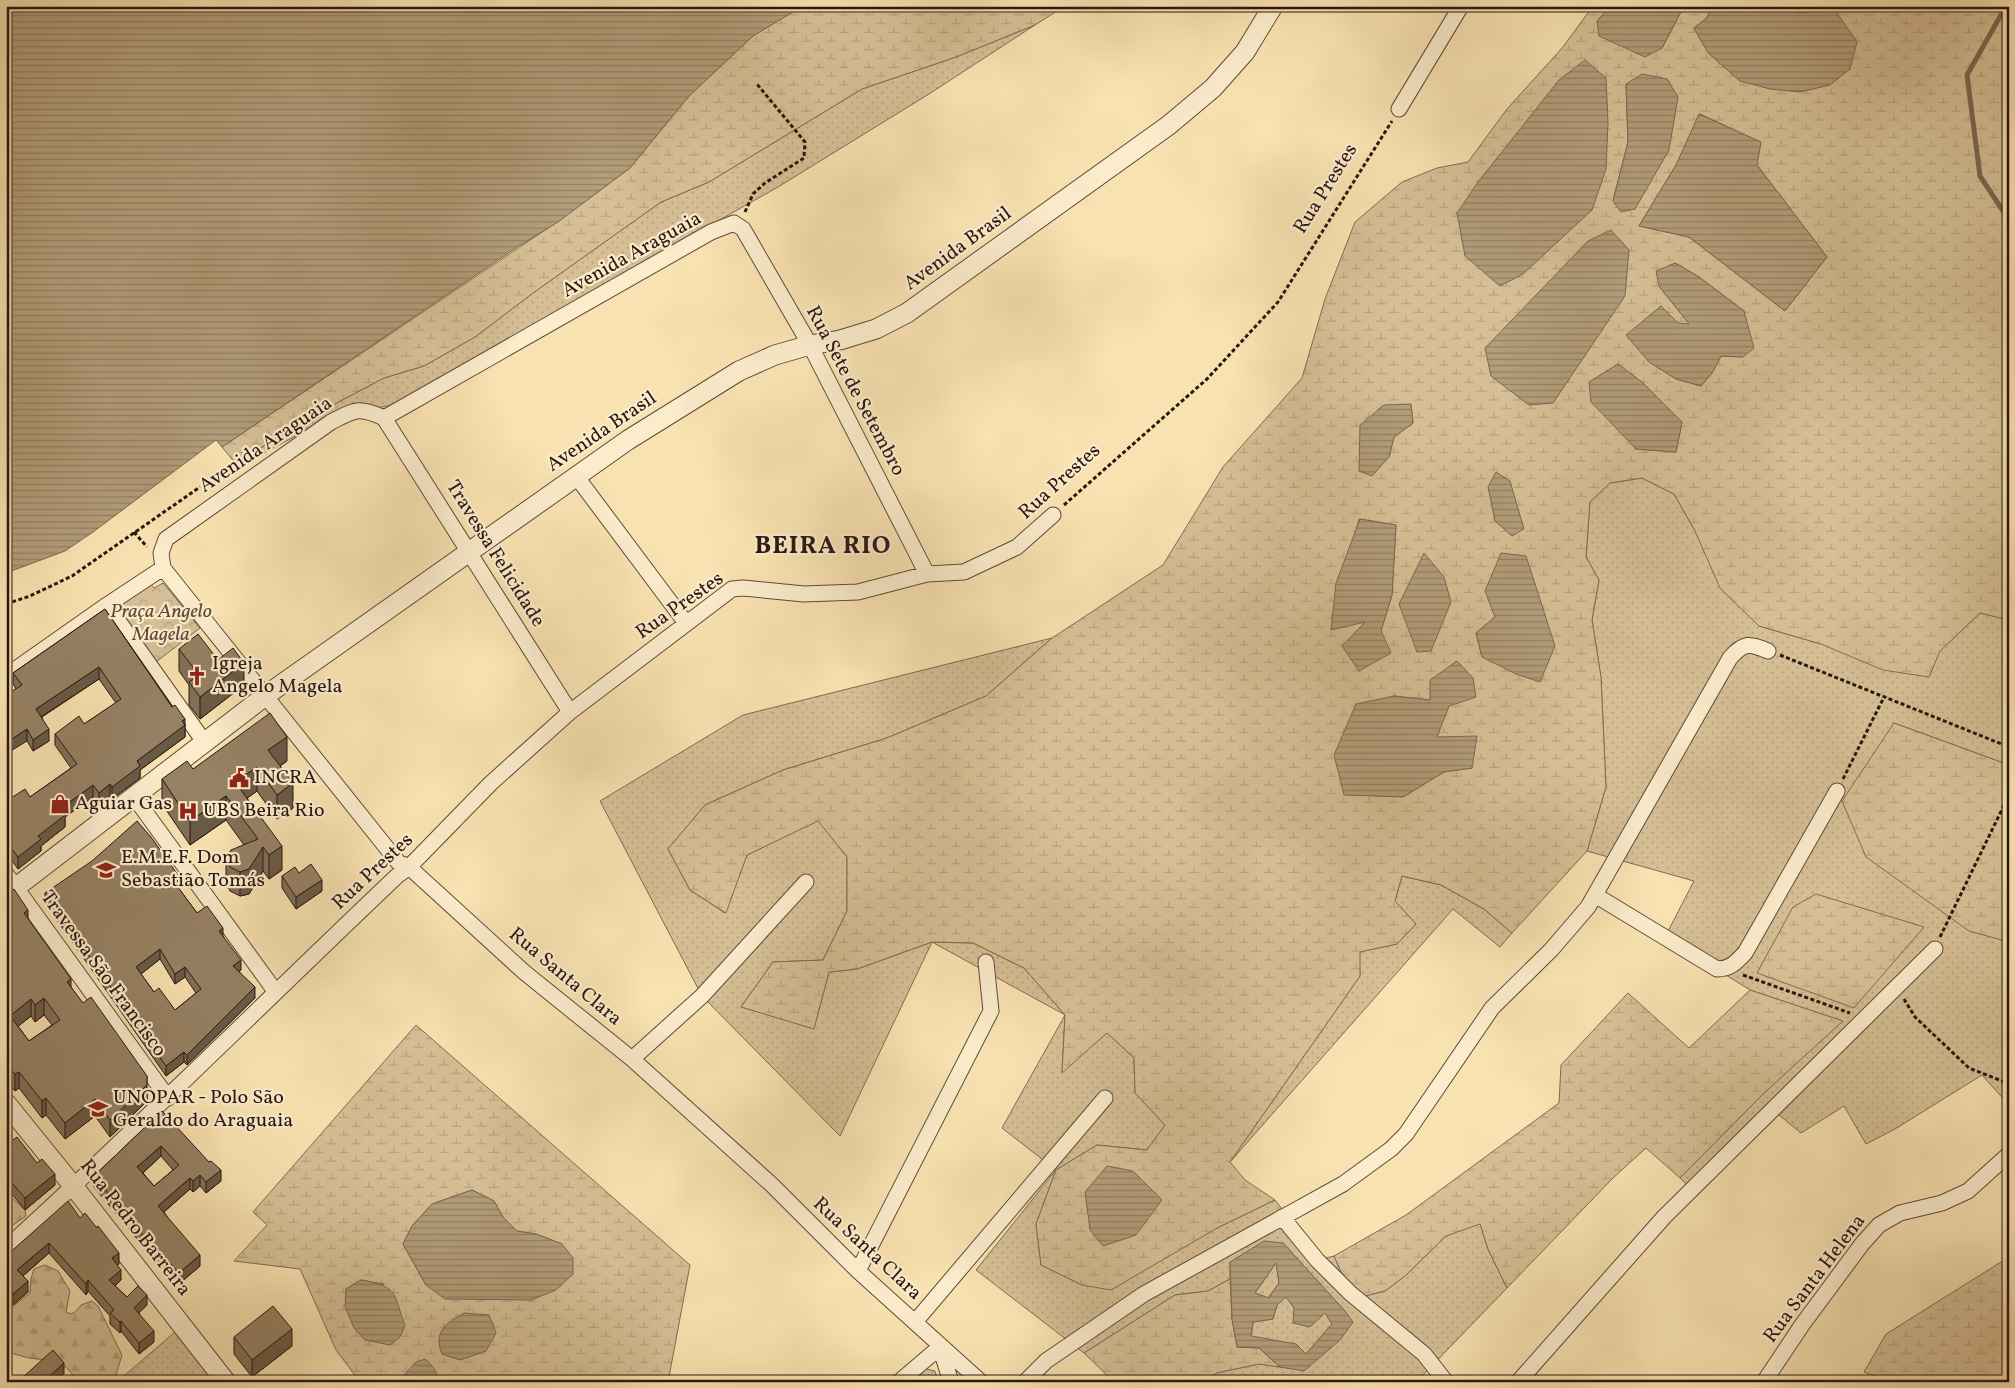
<svg xmlns="http://www.w3.org/2000/svg" width="2015" height="1388" font-family="Vollkorn,serif">
  <style>
    .grass { fill: url(#grass-dots); stroke: #806b53 }
    .forest { fill: url(#forest-firs); stroke: #806b53 }
    .wetland { fill: url(#wetland-marsh); stroke: #806b53; fill-rule: evenodd }
    .park { fill: url(#park-crowns); stroke: #806b53 }
    .water { fill: url(#water-rules); stroke: #7c6750; fill-rule: evenodd }
    .lines { fill: none; stroke-linecap: round; stroke-linejoin: round }
    .stream { stroke: #7c6750; stroke-width: 5 }
    .minor-casing { stroke: #5e4a38; stroke-width: 17 }
    .tertiary-casing { stroke: #5e4a38; stroke-width: 21 }
    .path { stroke: #2a1710; stroke-width: 3; stroke-dasharray: 4 2.5; stroke-linecap: butt }
    .minor { stroke: #fbeccc; stroke-width: 15 }
    .tertiary { stroke: #fbeccc; stroke-width: 19 }
    .wall { fill: #816f56; stroke: #2a1710; fill-rule: evenodd }
    .shaded-wall { fill: #695a46; stroke: #2a1710 }
    .building { fill: #968164; stroke: #2a1710; fill-rule: evenodd }
    .labels { text-anchor: middle; dominant-baseline: central; stroke-width: 4.5; stroke-linejoin: round; paint-order: stroke }
    .street-label { font-size: 20px; fill: #2a1710; stroke: #fbeccc }
    .park-label { font-size: 20px; font-style: italic; fill: #5e4938; stroke: #fbeccc }
    .poi-label { font-size: 20px; fill: #2a1710; stroke: #fbeccc; text-anchor: start }
    .district-label { font-size: 25px; font-weight: bold; letter-spacing: 1px; fill: #2a1710; stroke: #fbeccc }
  </style>
  <defs>
    <pattern id="grass-dots" width="8" height="8" patternUnits="userSpaceOnUse" patternTransform="scale(1.25)"><rect width="8" height="8" fill="#d6bf96"/><path d="M2 2h.1M6 6h.1" fill="none" stroke="#b8a380" stroke-width="1.8" stroke-linecap="round"/></pattern>
    <pattern id="forest-firs" width="22" height="20" patternUnits="userSpaceOnUse" patternTransform="scale(1.25)"><rect width="22" height="20" fill="#d6bf96"/><path d="M5 1l3.5 6h-7zM16 11l3.5 6h-7z" fill="#b8a380"/></pattern>
    <pattern id="wetland-marsh" width="20" height="14" patternUnits="userSpaceOnUse" patternTransform="scale(1.25)"><rect width="20" height="14" fill="#d6bf96"/><path d="M1 5h8M5 5V1M11 12h8M15 12V8" fill="none" stroke="#b8a380"/></pattern>
    <pattern id="park-crowns" width="20" height="18" patternUnits="userSpaceOnUse" patternTransform="scale(1.25)"><rect width="20" height="18" fill="#d6bf96"/><path d="M2 6a3 3 0 1 1 6 0M12 15a3 3 0 1 1 6 0" fill="none" stroke="#b8a380"/></pattern>
    <pattern id="water-rules" width="6" height="5" patternUnits="userSpaceOnUse" patternTransform="scale(1.25)"><rect width="6" height="5" fill="#b39d7a"/><path d="M0 2.5h6" fill="none" stroke="#927f63"/></pattern>
  </defs>
  <rect width="100%" height="100%" fill="#f9e2b1"/>
  <filter id="stains"><feTurbulence type="fractalNoise" baseFrequency=".004" numOctaves="4"/><feColorMatrix values="0 0 0 0 .2 0 0 0 0 .09 0 0 0 0 .02 0 0 0 .5 -.17"/></filter>
  <radialGradient id="worn" r=".72"><stop offset=".6" stop-color="#630" stop-opacity="0"/><stop offset="1" stop-color="#630" stop-opacity=".3"/></radialGradient>
  <path class="grass" d="M1035,25L929,94L778,187L392,405L331,417L238,467L236,464L290,429L346,398L384,378L424,366L475,337L533,293L661,202L709,182L862,89L956,57Z
    M1642,478L1674,494L1694,529L1759,626L1821,644L1940,651L1980,613L2009,620V765L1894,723L2009,940V1105L1982,1075L1895,1129L1866,1144L1844,1106L1801,1133L1773,1110L1692,1189L1680,1178L1762,1095L1842,1021L1750,990L1665,937L1694,881L1587,851L1606,787L1601,678L1592,620L1599,580L1586,557L1590,502L1610,483Z
    M1052,638L986,696L887,738L783,770L705,805L668,849L690,890L725,913L747,855L818,820L847,857V911L823,960L773,962L741,1007L814,1028L829,972L857,969L932,942L973,943L1024,968L1065,1015L1062,1072L1107,1033L1134,1058L1135,1093L1166,1125L1147,1150L1097,1145L1056,1170L1036,1224L1041,1265L1082,1285L1219,1227L1275,1200L1322,1259L1334,1256L1347,1285L1365,1296L1385,1291L1405,1276L1446,1236L1480,1223L1488,1249L1507,1288L1423,1375L1419,1382H1207L1216,1373L1259,1364L1304,1370L1345,1311L1283,1243L1230,1262V1279L1208,1291L1175,1295L1084,1353L976,1270L1056,1170L1002,1128L1065,1015L932,942L840,1136L702,996L600,801L743,715Z
    M1402,876L1441,885L1484,909L1512,933L1500,947L1453,909L1230,1162L1360,976L1359,952L1397,944L1416,924L1395,901Z
    M1276,1263L1279,1283L1268,1298L1255,1293Z
    M1286,1296L1294,1308L1325,1312L1332,1324L1306,1354L1251,1337L1253,1322L1273,1319L1277,1305Z
    M175,1332L214,1382H117Z
    M922,1368L935,1371L938,1382H910Z"/>
  <path class="forest" d="M6,1192L25,1210L26,1216L6,1230Z
    M45,1265L58,1271L70,1291L66,1312L71,1314L75,1312L81,1305L92,1301L98,1306L122,1355L115,1378L112,1382H79L67,1368L55,1359C38,1361 22,1357 6,1351V1312L30,1293L31,1279L34,1269Z"/>
  <path class="wetland" d="M802,6H1065L1035,25L956,57L862,89L709,182L661,202L533,293L475,337L424,366L384,378L346,398L290,429L236,464L222,447L557,222L630,168L689,96L753,36Z
    M1593,6H1610L1597,21L1662,48L1684,6H1712L1707,18L1694,28L1835,10L1800,13L1785,11L1783,6H2009V620L1980,613L1940,651L1929,677L1883,670L1821,644L1759,626L1720,588L1694,529L1674,494L1642,478L1610,483L1590,502L1586,557L1599,580L1592,620L1601,677L1606,787L1587,851L1512,933L1484,909L1441,885L1402,876L1395,901L1416,924L1397,944L1360,952V976L1230,1162L1245,1180L1275,1200L1219,1227L1111,1290L1082,1285L1041,1265L1036,1224L1056,1170L1097,1145L1147,1150L1165,1125L1135,1093L1134,1058L1107,1033L1062,1073L1065,1015L1024,968L973,943L932,942L857,969L829,972L814,1029L741,1007L773,962L823,960L847,911V857L818,821L747,855L726,913L690,890L668,849L705,805L783,770L887,738L986,696L1052,638L1163,565L1223,467L1302,378L1325,299L1355,222L1402,182L1437,168L1468,162L1507,109L1563,47ZM1626,84L1635,209L1613,201L1628,142ZM1700,114L1728,127L1827,257L1785,311L1689,237L1639,226L1676,165ZM1675,263L1699,277L1744,311L1742,357L1721,356L1712,373L1701,386L1676,379L1649,362L1660,306L1678,323L1690,325L1659,286ZM1618,364L1643,383L1682,422L1676,452L1635,449ZM1411,404L1413,423L1394,437L1389,457L1359,471ZM1359,519L1396,525L1392,595L1381,631L1366,621L1331,629ZM1495,617L1482,657L1476,633ZM1456,661L1473,678L1449,706L1436,737L1472,768L1444,772L1403,797L1394,696L1430,700Z
    M1894,723L2009,765V942L1969,931L1866,857L1842,801Z
    M1816,894L1924,927L1854,1008L1757,973L1793,907Z
    M1750,990L1843,1021L1762,1095L1680,1178L1646,1148L1613,1178L1507,1288L1488,1249L1480,1224L1446,1236L1405,1276L1385,1291L1365,1296L1347,1285L1334,1256L1406,1215L1559,1103L1561,1065L1628,993L1689,1048Z
    M416,1025L690,1265L668,1382H437L398,1380V1382H360L336,1350L300,1269L234,1261L267,1225L253,1212ZM472,1190L494,1201L503,1217L517,1231L536,1234L562,1244L426,1285L403,1244L412,1226L432,1204ZM361,1280L384,1284L346,1289Z
    M2009,1257V1382H1889L1864,1372L1886,1334Z
    M1230,1279L1232,1319L1237,1347L1259,1348L1280,1367L1259,1364L1216,1373L1207,1382H1114L1084,1353L1175,1295L1208,1291Z"/>
  <path class="park" d="M150,583L154,588L163,583L200,628L156,662L114,607Z"/>
  <path class="water" d="M6,6H803L753,36L689,96L630,168L558,222L514,249L222,447L216,440L93,532L65,551L6,573Z
    M1610,6H1684L1662,48L1645,57L1599,36L1597,21Z
    M1712,6H1783L1786,11L1800,13L1835,10L1857,42L1850,69L1830,85L1800,92L1770,89L1740,81L1708,53L1694,28L1707,18Z
    M1585,60L1606,78L1608,123L1606,169L1592,210L1523,274L1500,286L1465,256L1457,213L1478,182L1559,80Z
    M1642,74L1667,79L1678,97L1669,150L1635,209L1621,212L1613,201L1628,142L1626,84Z
    M1699,114L1761,142L1757,165L1827,257L1785,311L1689,237L1639,226L1676,165Z
    M1611,230L1629,250L1625,296L1553,403L1529,405L1491,376L1485,348L1588,241Z
    M1675,263L1699,277L1744,311L1754,348L1743,357L1721,356L1712,373L1701,386L1676,379L1649,362L1626,335L1661,306L1678,323L1689,324L1659,286L1656,271Z
    M1618,364L1643,383L1682,422L1676,452L1636,449L1591,402L1589,382Z
    M1411,404L1413,423L1394,437L1389,457L1372,476L1359,471L1360,425L1384,405Z
    M1496,472L1510,481L1524,529L1512,536L1495,521L1488,487Z
    M1360,519L1396,525L1392,595L1381,631L1391,653L1359,671L1342,646L1365,622L1331,630L1336,583Z
    M1424,553L1444,577L1451,602L1431,651L1417,652L1399,604Z
    M1501,553L1526,556L1555,646L1540,682L1516,674L1482,657L1476,633L1495,617L1485,591Z
    M1457,661L1473,678L1476,697L1449,706L1437,737L1477,736L1472,768L1444,772L1403,797L1344,795L1334,755L1356,704L1394,696L1430,700V680Z
    M1107,1166L1133,1171L1162,1200L1136,1235L1103,1246L1090,1230L1085,1192Z
    M472,1190L494,1201L503,1217L517,1231L536,1234L562,1244L573,1258V1274L556,1290L531,1300L445,1299L426,1285L403,1244L412,1226L432,1204Z
    M1264,1241L1283,1243L1345,1311L1353,1322L1340,1340L1304,1371L1280,1367L1259,1348L1237,1347L1232,1319L1230,1262ZM1276,1263L1279,1283L1269,1298L1255,1293ZM1286,1297L1294,1308L1293,1323L1310,1327L1325,1313L1332,1324L1306,1354L1296,1344L1251,1336L1253,1322L1273,1319L1277,1305Z
    M361,1280C399,1287 393,1292 405,1326L400,1337L390,1345L365,1340L354,1328L345,1306L346,1289Z
    M464,1313L489,1315L496,1333L486,1351L460,1360L442,1354C433,1332 446,1323 464,1313Z
    M425,1359C433,1366 438,1371 437,1382H398L416,1362Z"/>
  <g class="lines">
    <path class="stream" d="M2006,6L1967,75L1980,176L2009,220"/>
    <defs>
      <path id="minor" d="M1399,109L1461,6
        M384,418L570,712
        M576,476L686,623
        M163,568L398,862L409,867L524,972L632,1059L772,1185L858,1271L981,1382
        M163,568L161,553L166,539L331,422C355,410 358,406 384,418L711,232L734,223L743,229L810,345L927,574
        M107,605L205,743
        M6,676L107,605L163,568
        M135,798L275,991
        M6,874L168,1098
        M1595,895L1717,969C1731,969 1736,962 1745,953L1837,791
        M632,1059L702,996L806,882
        M1282,1217L1317,1260L1350,1293L1424,1354L1446,1382
        M6,1248C140,1127 266,1000 397,876L409,867L491,783L570,712L732,589L743,588L804,594L858,592L927,574L964,572L1017,547L1053,515
        M858,1271L991,1011L986,962
        M915,1322L1105,1098
        M940,1347L951,1382
        M899,1382L940,1347
        M1025,1382L1046,1361L1144,1294L1343,1184L1391,1149L1406,1134L1492,1008L1551,950L1588,907L1730,658C1744,642 1750,643 1768,651
        M1518,1382L1664,1217L1935,949
        M1764,1382L1802,1325L1862,1244L1879,1225L1900,1213L1942,1203L1968,1191L2009,1154"/>
      <path id="tertiary" d="M6,895L265,696L628,440L739,371L775,355L810,345L840,340L876,329L907,313L1169,125L1213,88L1245,52L1273,6
        M6,1103L74,1187L226,1382"/>
    </defs>
    <use href="#minor" class="minor-casing"/>
    <use href="#tertiary" class="tertiary-casing"/>
    <path class="path" d="M745,212L753,194L765,183L804,158L805,142L756,83
      M1064,505L1207,379L1278,302L1392,121
      M134,532L147,547
      M6,604L30,596L72,576L200,487
      M1780,655L2009,747
      M1843,779L1884,697
      M1940,937L2009,795
      M1743,975L1850,1013
      M1904,999L1915,1017L1969,1068L2002,1081L2009,1089"/>
    <use href="#minor" class="minor"/>
    <use href="#tertiary" class="tertiary"/>
  </g>
  <path class="wall" d="M105,609L185,724V737L140,770V778L112,799L110,796L99,805L93,797L65,817V827L41,846V851L18,869L6,852V792L11,798L30,797L71,768L55,745V734L84,724L116,703L99,679L42,717L49,741L33,751L27,741L16,689L13,684V673Z
    M179,649L218,660L244,685L200,719L189,705V685L179,671Z
    M287,761L280,766L293,808L277,819L257,791L247,798L282,870L269,879L263,871L249,894L240,896L230,891L226,882V858L244,845L226,820L190,845L162,804V779L193,769Z
    M282,876L322,891L296,909L282,888Z
    M178,885L177,886L197,913L223,936L241,970L239,971L255,998L187,1065L184,1062L166,1076L45,903V893ZM160,959L175,984L185,977L196,993L175,1010L154,992L141,974Z
    M6,895L28,919L71,987L147,1093V1101L110,1137L95,1116L65,1139L46,1115L42,1118L19,1088L15,1091L6,1081ZM44,1015L52,1025L29,1041L18,1026L31,1016L35,1022Z
    M162,1111L221,1181L206,1193L200,1186L193,1192L190,1189L164,1212L200,1266L179,1284L154,1256L152,1257L94,1187V1176ZM161,1156L173,1170L154,1186L143,1173Z
    M6,1145L37,1163L55,1185L25,1210L6,1187Z
    M80,1218L119,1264L117,1265L121,1280L115,1286L127,1297L147,1305L139,1313L154,1342L139,1354L121,1331L120,1333L110,1324V1316L88,1291L86,1295L49,1253L23,1276L28,1292L13,1305L10,1302L6,1306V1256Z
    M234,1337L292,1346L252,1377L234,1354Z"/>
  <path class="shaded-wall" d="M244,663V685L200,719V697Z
    M99,667V679L36,720V709Z
    M185,719V737L140,770V778L112,799V787L137,761Z
    M27,729V741L6,754V743Z
    M49,729V741L33,751V740Z
    M287,737V761L268,774V750Z
    M257,767V791L235,807V782Z
    M293,783V808L277,819V795Z
    M110,784V796L99,805V793Z
    M93,785V797L65,817V827L41,846V851L18,869V857L38,836L60,809Z
    M226,796V820L190,845V821Z
    M282,846V870L269,879V855Z
    M263,847V871L249,894L240,896V872Z
    M178,875V885L172,889V879Z
    M322,880V891L296,909V897Z
    M28,910V927L24,913Z
    M223,928V938L219,931Z
    M160,949V959L136,978V967Z
    M241,960V970L233,976V966Z
    M185,967V977L175,984V974Z
    M71,979V996L67,982Z
    M255,987V998L187,1065V1055Z
    M44,998V1015L35,1022V1005Z
    M31,999V1016L10,1033V1016Z
    M184,1052V1062L166,1076V1066Z
    M19,1072V1088L15,1091V1074Z
    M147,1076V1101L110,1137V1120Z
    M46,1098V1115L42,1118V1101Z
    M95,1099V1116L65,1139V1123Z
    M161,1146V1156L137,1178V1167Z
    M221,1170V1181L206,1193V1182Z
    M55,1174V1185L25,1210V1198Z
    M200,1175V1186L193,1192V1181Z
    M190,1178V1189L158,1217V1206Z
    M49,1243V1253L17,1281V1270Z
    M154,1245V1256L152,1257V1246Z
    M119,1253V1264L112,1269V1258Z
    M200,1255V1266L179,1284V1273Z
    M121,1270V1280L109,1291V1280Z
    M88,1280V1291L86,1295V1284Z
    M28,1281V1292L13,1305V1294Z
    M10,1292V1302L6,1306V1296Z
    M147,1295V1305L134,1318V1308Z
    M121,1321V1331L120,1333V1322Z
    M292,1329V1346L252,1377V1360Z
    M154,1331V1342L139,1354V1343Z
    M64,1363V1374L56,1382H43Z"/>
  <path class="building" d="M105,609L172,707L175,705L185,719L182,721L185,725L137,761L140,766L112,787L110,784L99,793L93,785L60,809L65,815L38,836L41,839L18,857L6,841V792L11,798L25,789L30,797L77,764L55,734L79,716L84,724L121,699L99,667L36,709L49,729L33,740L27,729L6,743V695L22,685L13,673Z
    M198,634L218,660L233,648L244,663L200,697L189,682L199,675L179,649Z
    M270,713L287,737L268,750L293,783L277,795L257,767L235,782L282,846L269,855L263,847L249,869L240,872L230,867L226,858L231,850L258,839L226,796L190,821L162,779L187,761L193,769Z
    M137,821L151,837L178,875L172,879L197,913L207,906L223,928L219,931L241,960L233,966L255,987L187,1055L184,1052L166,1066L45,893L92,861ZM160,949L175,974L185,967L201,989L175,1010L159,988L154,992L136,967Z
    M311,864L322,880L296,897L282,876L295,867L299,873Z
    M14,889L28,910L24,913L71,979L67,982L83,1003L91,997L147,1076V1085L110,1120L95,1099L65,1123L46,1098L42,1101L19,1072L15,1074L6,1064V895ZM44,998L60,1020L29,1041L10,1016L31,999L35,1005Z
    M162,1111L209,1162L211,1161L221,1170L206,1182L200,1175L193,1181L190,1178L158,1206L200,1255L179,1273L154,1245L152,1246L94,1176ZM161,1146L179,1165L154,1186L137,1167Z
    M17,1137L37,1163L42,1159L55,1174L25,1198L6,1176V1145Z
    M68,1201L80,1218L85,1213L97,1228L98,1226L119,1253L112,1258L121,1270L109,1280L127,1297L138,1286L147,1295L134,1308L154,1331L139,1343L121,1321L120,1322L110,1313L114,1310L88,1280L86,1284L49,1243L17,1270L28,1281L13,1294L10,1292L6,1296V1256Z
    M273,1306L292,1329L252,1360L234,1337Z
    M53,1350L64,1363L43,1382H25L22,1378Z"/>
  <defs>
    <symbol id="church-bare" viewBox="-9 -9 18 18"><path d="M-1.2-6h2.4v3.5h3.3v2.4h-3.3V6h-2.4V-.1h-3.3v-2.4h3.3Z" fill="#8f2418" stroke="#fbeccc" stroke-width="2.5" paint-order="stroke"/></symbol>
    <symbol id="civic-bare" viewBox="-9 -9 18 18"><path d="M-.6-6.5H3V-4.5H.6V-3L4-1V1h2V6H-6V1h2V-1L-.6-3ZM-1.2 2.5V6h2.4V2.5Z" fill="#8f2418" stroke="#fbeccc" stroke-width="2.5" paint-order="stroke"/></symbol>
    <symbol id="shop-bare" viewBox="-9 -9 18 18"><path d="M-5-2.5h2.3a2.7 3.5 0 0 1 5.4 0H5L5.5 6h-11ZM-1.5-2.5h3a1.5 2.3 0 0 0-3 0Z" fill="#8f2418" stroke="#fbeccc" stroke-width="2.5" paint-order="stroke"/></symbol>
    <symbol id="hospital-bare" viewBox="-9 -9 18 18"><path d="M-5-5h3v3.5h4V-5h3V5h-3V1.5h-4V5h-3Z" fill="#8f2418" stroke="#fbeccc" stroke-width="2.5" paint-order="stroke"/></symbol>
    <symbol id="school-bare" viewBox="-9 -9 18 18"><path d="M0-5L7-2L0 1L-7-2ZM-4 1L0 2.5L4 1V4Q0 6-4 4Z" fill="#8f2418" stroke="#fbeccc" stroke-width="2.5" paint-order="stroke"/></symbol>
    <symbol id="university-bare" viewBox="-9 -9 18 18"><path d="M0-5L7-2L0 1L-7-2ZM-4 1L0 2.5L4 1V4Q0 6-4 4Z" fill="#8f2418" stroke="#fbeccc" stroke-width="2.5" paint-order="stroke"/></symbol>
  </defs>
  <g fill-rule="evenodd">
    <use href="#church-bare" x="183" y="662" width="28" height="28"/>
    <use href="#civic-bare" x="225" y="764" width="28" height="28"/>
    <use href="#shop-bare" x="46" y="790" width="28" height="28"/>
    <use href="#hospital-bare" x="174" y="797" width="28" height="28"/>
    <use href="#school-bare" x="92" y="856" width="28" height="28"/>
    <use href="#university-bare" x="84" y="1095" width="28" height="28"/>
  </g>
  <g class="labels">
    <g class="street-label">
      <text transform="translate(1326 189) rotate(-58)">Rua Prestes</text>
      <text transform="translate(958 249) rotate(-36)">Avenida Brasil</text>
      <text transform="translate(632 255) rotate(-29)">Avenida Araguaia</text>
      <text transform="translate(855 391) rotate(62)">Rua Sete de Setembro</text>
      <text transform="translate(602 432) rotate(-34)">Avenida Brasil</text>
      <text transform="translate(266 445) rotate(-34)">Avenida Araguaia</text>
      <text transform="translate(1060 482) rotate(-42)">Rua Prestes</text>
      <text transform="translate(495 554) rotate(58)">Travessa Felicidade</text>
      <text transform="translate(680 606) rotate(-35)">Rua Prestes</text>
      <text transform="translate(373 872) rotate(-43)">Rua Prestes</text>
      <text transform="translate(103 974) rotate(54)">Travessa São Francisco</text>
      <text transform="translate(565 977) rotate(40)">Rua Santa Clara</text>
      <text transform="translate(135 1228) rotate(52)">Rua Pedro Barreira</text>
      <text transform="translate(867 1249) rotate(43)">Rua Santa Clara</text>
      <text transform="translate(1815 1279) rotate(-53)">Rua Santa Helena</text>
    </g>
    <g class="park-label">
      <text x="161" y="612">Praça Angelo<tspan x="161" dy="23">Magela</tspan></text>
    </g>
    <g class="poi-label">
      <text x="212" y="664">Igreja<tspan x="212" dy="23">Angelo Magela</tspan></text>
      <text x="254" y="778">INCRA</text>
      <text x="75" y="804">Aguiar Gas</text>
      <text x="203" y="811">UBS Beira Rio</text>
      <text x="121" y="858">E.M.E.F. Dom<tspan x="121" dy="23">Sebastião Tomás</tspan></text>
      <text x="113" y="1098">UNOPAR - Polo São<tspan x="113" dy="23">Geraldo do Araguaia</tspan></text>
    </g>
    <g class="district-label">
      <text x="823" y="546">BEIRA RIO</text>
    </g>
  </g>
  <rect width="2015" height="1388" fill="none" stroke="#f9e2b1" stroke-width="25"/>
  <rect x="8" y="8" width="2000" height="1373" fill="none" stroke="#2a1710" stroke-width="2.5"/>
  <rect x="12" y="12" width="1990" height="1363" fill="none" stroke="#2a1710"/>
  <rect width="100%" height="100%" filter="url(#stains)"/>
  <rect width="100%" height="100%" fill="url(#worn)"/>
</svg>
